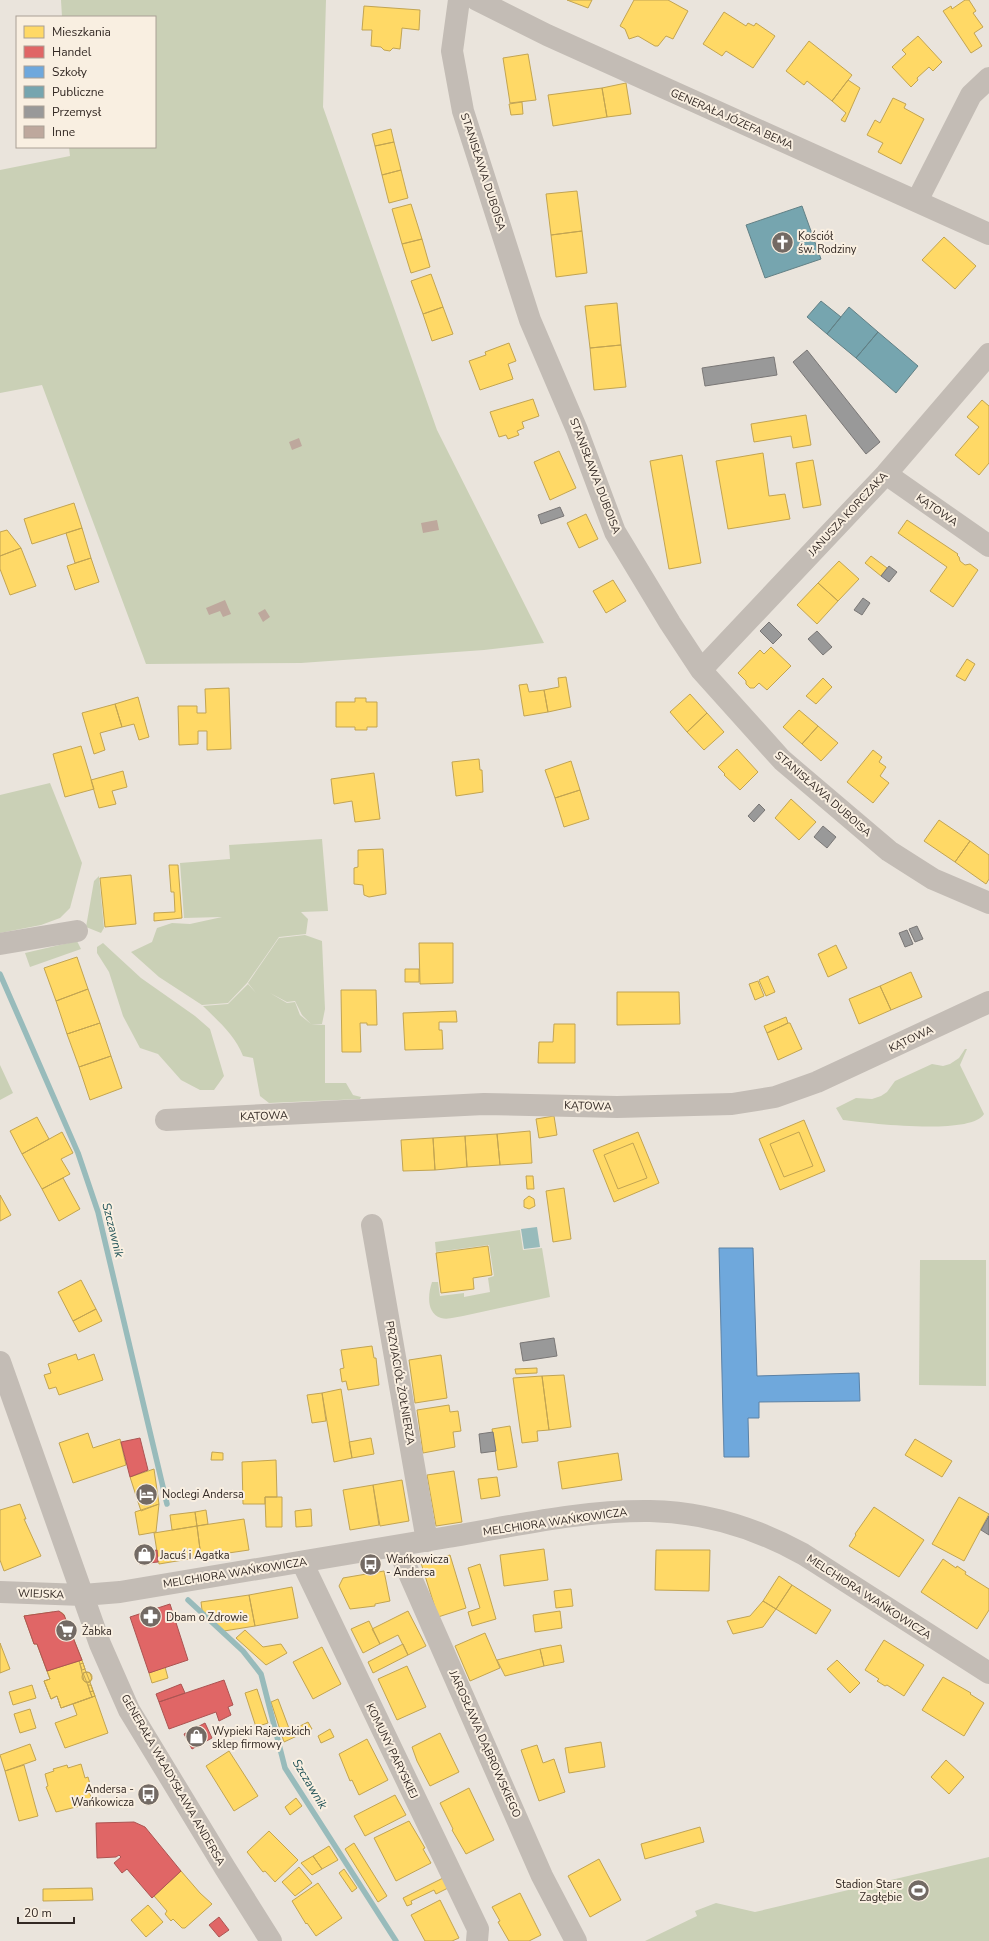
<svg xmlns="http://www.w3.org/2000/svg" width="989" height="1941" font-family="'Nunito Sans',sans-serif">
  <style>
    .green { fill: #cad0b6 }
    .water { fill: #98bbbb }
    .homes { fill: #ffd966; stroke: #c2a452 }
    .shops { fill: #e06666; stroke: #ac5452 }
    .schools { fill: #6fa8dc; stroke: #5d82a5 }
    .public { fill: #76a5af; stroke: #628085 }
    .industry { fill: #999; stroke: #7a7776 }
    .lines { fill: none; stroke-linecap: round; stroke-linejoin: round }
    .stream { stroke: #98bbbb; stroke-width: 5.5 }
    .building { fill: #bea89d }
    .minor { stroke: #c3bcb5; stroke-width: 22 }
    .labels { text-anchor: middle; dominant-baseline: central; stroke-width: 4; stroke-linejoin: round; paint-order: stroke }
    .street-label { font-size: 11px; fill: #332924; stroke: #f9efe1 }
    .poi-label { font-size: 11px; fill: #332924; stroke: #f9efe1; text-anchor: start }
    .water-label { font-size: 12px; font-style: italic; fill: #1a4e54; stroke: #f9efe1 }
  </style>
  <rect width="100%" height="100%" fill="#eae4dc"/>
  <path class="green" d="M61,0H326L323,107L437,430L544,643L484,650L301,663L146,664L42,385L0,393V170L70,156L69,147H155V17H62Z
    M50,783L82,863L70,908L60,918L41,925L0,933V795Z
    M322,839L328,911L301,912L308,919L306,934L279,937L247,983L228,1003L202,1005L159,977L131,952L152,942L157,928L172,923L190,924L222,917L184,918L180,863L230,859L229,845Z
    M99,876L104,928L101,933L86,927L94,881Z
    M305,935L322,941L325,1009L322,1024H311L302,1015L295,1001L287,1002L270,993H256L248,983L279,938Z
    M77,941L81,949L30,967L25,953Z
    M103,943L141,978L195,1016L210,1029L224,1076L214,1090H200L181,1080L158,1054L140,1048L123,1016L109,972L97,953V947Z
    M248,984L256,993H270L287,1003L295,1002L300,1015L311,1024L325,1025V1083H346L353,1095L361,1097L360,1099L269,1103L260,1096L253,1058L243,1056C235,1035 218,1021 203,1006L228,1004Z
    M965,1049H967L960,1065L984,1114C971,1136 867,1123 843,1120L836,1108L856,1098L872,1099L881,1096L887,1092L895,1081L932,1064L943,1066L950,1064L959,1058Z
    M0,1065L13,1093L0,1100Z
    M520,1230L523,1250L542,1248L550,1297L463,1316C456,1317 448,1320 441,1318C426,1313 428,1294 432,1282H438L440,1296L464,1293V1297L490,1292L488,1278L494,1276L489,1245L436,1252L435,1242Z
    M920,1260H986V1386L919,1385Z
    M989,1857V1941H645L697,1916L695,1911L716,1903L755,1912Z"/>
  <path class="water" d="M537,1227L540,1247L524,1249L521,1229Z"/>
  <path class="homes" d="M567,0H592L588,8Z
    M634,0H668L688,11L673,39L666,36L658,46H655L638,36L629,39L625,29L620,26Z
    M965,0H969L976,11L973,13L983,27L974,33L982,46L971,53L943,11L951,6L952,9Z
    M364,6L420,10L419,30L402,28L400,49L393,48L390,51L384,50L381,47L371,46L372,30H362Z
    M724,12L746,26L748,23L754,26L756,23L775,36L753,68L726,51L722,56L703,44Z
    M918,36L942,62L933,71L929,67L917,78L918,80L911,87L892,67L906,54L902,50Z
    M809,41L852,75L832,101L807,81L804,85L786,71Z
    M528,54L536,100L510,103L503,58Z
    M848,80L860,88L845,122L841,120L846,113L832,101Z
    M626,83L631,114L607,117L602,88Z
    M602,88L607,117L553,126L548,95Z
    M893,98L906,104L904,108L924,119L901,164L878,152L883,143L867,135L875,120L880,123Z
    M522,102L523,114L511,115L509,104Z
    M391,129L394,142L375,146L372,134Z
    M394,142L401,170L382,175L375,146Z
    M401,170L408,198L389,203L382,175Z
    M577,191L582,231L551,235L546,194Z
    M411,204L422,239L402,244L392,209Z
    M582,231L587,273L556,277L551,235Z
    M944,237L976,266L955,289L922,260Z
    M422,239L430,267L411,273L402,244Z
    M431,274L443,307L423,314L411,281Z
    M617,303L621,345L590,348L585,306Z
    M443,307L453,334L432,341L423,314Z
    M509,343L516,361L508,364L513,379L480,390L469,361L486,355L485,352Z
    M621,345L626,387L594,390L590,348Z
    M533,399L539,416L522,422L524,428L517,431L519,435L508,439L506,435L499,437L490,412Z
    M982,400L989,406V463L979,475L955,455L979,427L967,417Z
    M806,415L811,445L793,448L791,436L754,442L751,424Z
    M559,451L576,488L550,500L534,462Z
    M763,453L769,496L785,494L790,519L728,529L716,461Z
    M682,455L701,563L669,569L650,461Z
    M813,460L821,505L803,508L796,463Z
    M74,503L82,528L32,544L24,519Z
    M586,514L598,539L579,548L567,523Z
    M907,520L958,554L957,555L959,557L960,561L965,565L970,564L978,570L953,607L930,591L947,567L898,533Z
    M82,528L91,558L75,563L66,533Z
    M7,530L21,548L0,556V532Z
    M21,548L36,586L10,595L0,569V556Z
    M871,556L887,568L881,576L865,563Z
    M91,558L99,582L75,590L67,566Z
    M839,561L859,579L838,601L818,583Z
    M613,580L626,601L606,613L593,591Z
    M818,583L838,601L817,624L797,605Z
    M771,647L791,666L767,690L759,683L754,688H750L746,684V681L738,673L760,650L764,654Z
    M967,659L975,664L965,681L956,676Z
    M566,677L571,707L548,712L544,690L559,687L558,678Z
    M823,678L832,687L816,704L806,696Z
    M527,684L529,692L544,690L548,712L524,716L519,685Z
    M229,688L231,749L207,750V731H198V744L179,745L178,706H197V713H206L205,689Z
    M690,694L707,713L687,732L670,712Z
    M138,697L149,737L139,740L134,724L122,727L115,704Z
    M355,698H366V702H377V727H367V730H355V727H336V702H355Z
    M115,704L122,727L100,733L105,750L94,754L82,713Z
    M799,710L818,726L802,744L783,727Z
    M707,713L724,732L704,750L687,732Z
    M818,726L838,743L821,761L802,744Z
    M81,746L94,789L65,797L53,754Z
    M737,749L758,772L740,790L724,775L725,774L718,767Z
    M873,750L882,757L879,762L886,767L880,776L889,783L873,803L847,782Z
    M479,759L480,770H482L483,792L456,796L452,762Z
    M571,761L580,790L555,798L545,770Z
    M123,771L127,787L112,791L116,804L99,808L91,780Z
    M374,773L380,819L355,822L352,801L334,804L331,779Z
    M580,790L589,819L564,827L555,798Z
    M791,799L816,822L799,840L775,818Z
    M939,820L970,841L955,862L924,841Z
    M970,841L989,855V879L986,884L955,862Z
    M383,849L386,894L369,897L364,895L363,885L354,884V868L358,867V850Z
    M169,865H178L182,918L154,921V913L175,912L174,892H171Z
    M131,875L136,924L105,927L100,878Z
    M419,943H453V983L420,984Z
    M836,945L847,968L828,977L818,954Z
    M77,957L88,989L56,1001L44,968Z
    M405,969H419V982H405Z
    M911,972L922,997L891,1010L880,986Z
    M768,976L775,992L766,996L759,980Z
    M758,981L764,996L755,1000L749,984Z
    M880,986L891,1010L859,1024L849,999Z
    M88,989L100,1023L67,1034L56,1001Z
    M341,990H376L377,1025H367V1023H360L361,1052H342Z
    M617,992H679L680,1024L617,1025Z
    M456,1011L457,1022H439V1030H442L443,1049L405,1050L403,1013Z
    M786,1017L788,1023L767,1033L764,1026Z
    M100,1023L111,1056L79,1067L67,1034Z
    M788,1023H790L802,1049L778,1060L767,1033Z
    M554,1024H575V1063H538L539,1042H553Z
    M111,1056L122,1088L90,1100L79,1067Z
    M554,1116L557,1135L539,1138L536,1119Z
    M37,1117L49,1139L22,1154L10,1131Z
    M804,1120L825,1171L780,1190L759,1139Z
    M530,1131L532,1163L500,1165L497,1134Z
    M62,1132L73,1153L61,1159L70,1174L42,1189L22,1154Z
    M638,1132L659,1183L614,1202L593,1150Z
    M799,1132L813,1166L784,1177L770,1144Z
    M497,1134L500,1165L467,1167L465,1136Z
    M465,1136L467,1167L435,1170L433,1138Z
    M433,1138L435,1170L403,1171L401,1140Z
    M633,1143L647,1178L618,1189L604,1155Z
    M526,1176H533L534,1189H527Z
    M63,1178L80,1209L59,1221L42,1189Z
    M564,1188L571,1239L553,1242L546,1191Z
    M0,1195L11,1215L0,1221Z
    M529,1196L534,1199L535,1206L529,1209L524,1207V1200Z
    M488,1246L492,1275L473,1278L474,1289L441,1293L436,1253Z
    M81,1280L96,1309L73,1321L58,1292Z
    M96,1309L102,1321L79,1332L73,1321Z
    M372,1346L374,1358H376L379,1385L348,1390L346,1381L342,1382L340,1369L344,1368L341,1350Z
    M76,1354L78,1360L94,1354L103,1380L59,1395L56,1387L49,1389L44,1375L51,1373L48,1364Z
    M441,1355L447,1398L415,1403L409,1360Z
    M537,1368V1373L516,1374L515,1369Z
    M564,1375L571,1427L549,1430L542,1376Z
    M542,1376L549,1430L537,1431L538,1441L522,1443L513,1378Z
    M341,1389L352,1458L334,1462L322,1393Z
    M322,1393L326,1421L312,1423L307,1395Z
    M449,1405L450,1412L458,1411L461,1431L453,1432L455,1447L423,1453L417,1410Z
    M510,1426L517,1467L498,1470L492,1429Z
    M88,1433L93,1448L120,1439L126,1465L73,1483L59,1443Z
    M371,1438L374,1454L352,1458L349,1442Z
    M915,1439L952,1461L942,1477L905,1455Z
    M212,1452L223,1453V1460H211Z
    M618,1453L622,1480L562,1489L558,1462Z
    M276,1460L277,1497H265V1504H243L242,1462Z
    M154,1469L159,1504L141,1511L130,1477Z
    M454,1471L462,1522L436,1526L427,1475Z
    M497,1477L500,1496L481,1499L478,1479Z
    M402,1480L409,1521L380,1526L373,1485Z
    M373,1485L379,1525L350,1530L343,1490Z
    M265,1497H282V1527H266Z
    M959,1497L989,1514L964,1561L932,1544Z
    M20,1504L26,1519H24L41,1556L4,1571L0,1560V1510Z
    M159,1504L156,1532L139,1535L135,1512Z
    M874,1507L924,1540L899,1577L849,1546L856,1535L855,1534Z
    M311,1509L312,1526L296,1527L295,1511Z
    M206,1510L208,1524L197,1526L195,1512Z
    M195,1512L197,1526L172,1530L170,1515Z
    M244,1519L249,1550L201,1557L197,1526Z
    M197,1526L201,1557L159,1564L154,1533Z
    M544,1549L548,1580L504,1586L500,1555Z
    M656,1550H710L709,1591L655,1590Z
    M450,1555L466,1608L438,1617L421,1563Z
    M943,1559L956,1568L957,1566L966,1572L965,1574L989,1589V1610L977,1629L921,1592Z
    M480,1564L496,1619L472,1626L468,1612L480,1608L468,1568Z
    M384,1571L390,1601L375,1604V1606L350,1609L339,1586L343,1578Z
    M779,1576L792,1585L776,1609L763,1601Z
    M792,1585L831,1610L816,1634L776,1609Z
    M292,1587L298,1618L255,1626L249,1595Z
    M571,1589L573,1606L556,1608L554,1591Z
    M249,1595L255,1626L224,1631L202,1610L201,1602Z
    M763,1601L776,1609L763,1627L733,1634L727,1621L750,1616Z
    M408,1611L426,1646L408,1655L398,1635L380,1644L372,1629Z
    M560,1611L562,1628L535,1632L533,1615Z
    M53 1618a6 6 0 1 1 12 0a6 6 0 1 1-12 0Z
    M53,1612L51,1615L28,1618L24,1616Z
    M24,1616L28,1618L34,1634L31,1635Z
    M66,1619L76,1645L73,1646L65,1622Z
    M369,1621L380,1644L363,1653L351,1629Z
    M245,1630L263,1647L281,1644L287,1653L266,1665L236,1638Z
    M485,1633L500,1668L470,1681L455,1646Z
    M34,1634L37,1644H34L31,1635Z
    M884,1640L924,1665L904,1696L887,1685L885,1686L877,1681L879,1679L865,1670Z
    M0,1643L10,1669L0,1673Z
    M40,1643L51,1670L47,1671L37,1644Z
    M403,1644L408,1655L373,1673L368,1662Z
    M76,1645L82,1660H79L73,1646Z
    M561,1645L564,1662L544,1666L540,1649Z
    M322,1647L341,1684L313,1699L293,1662Z
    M540,1649L544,1666L505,1676L497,1660Z
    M79,1660L84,1681L87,1683L92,1697L61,1708L57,1696L51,1699L44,1681L50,1679L47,1671Z
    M82,1660L86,1672L90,1673L92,1679L90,1682L95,1696L61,1708L57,1696L51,1699L44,1681L50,1679L47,1671Z
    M837,1660L860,1683L850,1693L827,1669Z
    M83,1663L85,1669L82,1670L80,1664Z
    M407,1666L426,1707L397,1720L378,1679Z
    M165,1667L168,1678L152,1683L149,1673Z
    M82 1677a5 5 0 1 1 10 0a5 5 0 1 1-10 0Z
    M86,1672L90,1682L87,1683L83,1673Z
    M943,1677L971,1693L970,1694L984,1703L964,1736L922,1710Z
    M32,1685L36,1698L13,1705L9,1692Z
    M88,1685H91L93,1691L90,1692Z
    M257,1689L268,1723L256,1727L245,1693Z
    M93,1691L95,1696L92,1697L90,1692Z
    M95,1696L108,1733L65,1748L55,1723L77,1715L73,1704Z
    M278,1699L290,1731L308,1722L312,1729L284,1742L271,1702Z
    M30,1709L36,1728L20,1733L14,1714Z
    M330,1729L334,1737L321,1743L318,1736Z
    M440,1733L459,1772L430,1786L417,1761L412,1747Z
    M367,1739L388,1780L359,1795L352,1780L350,1781L339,1754Z
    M601,1742L605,1767L569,1773L565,1748Z
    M30,1744L36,1760L5,1771L0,1755Z
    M537,1745L543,1763L554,1759L565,1792L539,1801L521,1750Z
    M229,1751L258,1796L234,1811L206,1766Z
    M946,1760L964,1777L949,1794L931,1777Z
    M81,1764L85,1778L88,1777L91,1788L89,1789L92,1803L56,1812L46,1787L48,1786L45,1774L54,1771L53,1769L67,1765L68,1768Z
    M24,1765L38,1816L19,1821L5,1771Z
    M469,1788L494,1840L466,1854L452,1830L453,1829L440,1803Z
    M395,1795L406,1815L365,1836L354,1816Z
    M296,1798L302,1806L290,1815L285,1807Z
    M409,1821L425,1848L423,1849L431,1863L396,1881L374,1838Z
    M700,1827L704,1842L645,1859L641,1844Z
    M269,1831L298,1860L275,1882L265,1871L263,1872L247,1852Z
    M354,1843L387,1896L378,1902L345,1849Z
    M329,1846L338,1860L322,1869L313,1856Z
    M313,1856L322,1869L312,1875L301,1863Z
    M599,1859L621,1900L590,1917L568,1876Z
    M299,1867L312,1883L295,1896L282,1882Z
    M344,1869L357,1888L352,1892L339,1873Z
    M181,1871L200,1893L212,1904L185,1928H182L173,1919L171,1921L165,1914L167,1911L154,1896Z
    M443,1878L448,1888L436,1894L434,1890L411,1901L412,1904L407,1906L403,1898Z
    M318,1883L342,1918L316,1936L307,1923L306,1924L292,1901Z
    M92,1888L93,1900L43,1901V1889Z
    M520,1893L541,1935L529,1941H509L498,1922L500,1921L492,1907Z
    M440,1900L459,1938L452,1941H425L411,1915Z
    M148,1905L163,1922L146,1937L131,1920Z"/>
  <path class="shops" d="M140,1438L148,1470L130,1477L121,1442Z
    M157,1550L158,1562L139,1564L138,1557H142L141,1553Z
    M170,1604L188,1660L149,1673L130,1617Z
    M59,1611L64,1615L82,1660L47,1671L37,1644H34L24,1616Z
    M224,1680L233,1705L228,1707L231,1715L219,1721L216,1712L169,1729L159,1702Z
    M181,1684L185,1693L159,1702L156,1694Z
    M205,1723L212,1738L192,1749L184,1734Z
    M134,1822L145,1827L181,1871L152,1898L127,1869L122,1873L114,1863L121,1857L119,1855L116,1857L97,1858L96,1823Z
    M219,1917L229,1930L219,1937L209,1925Z"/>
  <path class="schools" d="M719,1248H753L757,1376L859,1373L860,1401L759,1402V1418H748L749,1457H724Z"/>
  <path class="public" d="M802,206L821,259L765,278L746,225Z
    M821,301L841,317L827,334L807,317Z
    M849,307L878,332L856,358L827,334Z
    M878,332L918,366L896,393L856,358Z"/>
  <path class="industry" d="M807,350L880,442L866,454L793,362Z
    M774,357L777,375L705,386L702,368Z
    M560,507L564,516L541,524L538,515Z
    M889,566L897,572L889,582L881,576Z
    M863,598L870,603L862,615L854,610Z
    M769,622L782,635L773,644L760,631Z
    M817,631L832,647L823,655L808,639Z
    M759,804L765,810L754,822L748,816Z
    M823,826L836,837L827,848L814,837Z
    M917,926L923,939L915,942L909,929Z
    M907,930L913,944L905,947L899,933Z
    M554,1338L557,1356L523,1361L520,1343Z
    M493,1432L496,1451L481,1453L479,1434Z
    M989,1516V1535L981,1530Z"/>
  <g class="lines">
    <path class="stream" d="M0,974L78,1153L98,1212L167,1504
      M188,1600L243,1651L261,1674L285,1768L396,1941"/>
  </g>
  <path class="building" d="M299,438L302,446L292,450L289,442Z
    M437,520L439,530L423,533L421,523Z
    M225,600L231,614L223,617L220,611L209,615L206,608Z
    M265,609L270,617L263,622L258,613Z"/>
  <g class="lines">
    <path class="minor" d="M459,0L452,51L463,111L530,320L577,430L615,532L670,623L701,670L782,760L889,851L933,879L989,903
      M477,0L547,35L989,234
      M917,201L971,95L989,78
      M886,474L989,546
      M701,670L886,474L989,354
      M0,944L77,931
      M166,1120L484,1104L617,1107L732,1104L775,1097L817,1082L989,1002
      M372,1225L427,1541
      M0,1362L100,1644L129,1710L225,1868L271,1941
      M397,1546L542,1876L576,1941
      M302,1562L478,1929L477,1941
      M0,1592L83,1595L120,1592C230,1573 339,1555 448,1537C514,1526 582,1510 650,1511C704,1512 756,1528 803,1554L989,1673"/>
  </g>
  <defs>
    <symbol id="church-disc" viewBox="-11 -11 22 22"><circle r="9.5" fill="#736a64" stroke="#f9efe1"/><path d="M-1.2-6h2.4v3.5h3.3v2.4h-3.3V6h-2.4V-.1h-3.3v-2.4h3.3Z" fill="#fff"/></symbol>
    <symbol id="hotel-disc" viewBox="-11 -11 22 22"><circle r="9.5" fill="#736a64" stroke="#f9efe1"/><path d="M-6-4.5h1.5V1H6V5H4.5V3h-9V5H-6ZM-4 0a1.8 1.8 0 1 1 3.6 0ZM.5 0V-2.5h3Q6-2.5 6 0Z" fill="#fff"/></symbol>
    <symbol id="shop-disc" viewBox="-11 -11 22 22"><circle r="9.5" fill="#736a64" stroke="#f9efe1"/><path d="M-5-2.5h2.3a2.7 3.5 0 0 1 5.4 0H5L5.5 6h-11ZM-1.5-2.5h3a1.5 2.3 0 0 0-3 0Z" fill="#fff"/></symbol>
    <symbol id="bus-disc" viewBox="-11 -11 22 22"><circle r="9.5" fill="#736a64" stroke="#f9efe1"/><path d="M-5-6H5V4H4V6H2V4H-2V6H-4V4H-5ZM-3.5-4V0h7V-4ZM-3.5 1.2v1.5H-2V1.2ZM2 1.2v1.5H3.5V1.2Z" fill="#fff"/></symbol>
    <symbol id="pharmacy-disc" viewBox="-11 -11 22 22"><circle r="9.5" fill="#736a64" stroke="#f9efe1"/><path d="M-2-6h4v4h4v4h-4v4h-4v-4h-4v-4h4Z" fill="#fff"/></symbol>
    <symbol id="supermarket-disc" viewBox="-11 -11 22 22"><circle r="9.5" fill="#736a64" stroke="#f9efe1"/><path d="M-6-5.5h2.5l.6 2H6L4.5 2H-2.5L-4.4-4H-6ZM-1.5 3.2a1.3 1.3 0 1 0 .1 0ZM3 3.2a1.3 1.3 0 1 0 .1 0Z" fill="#fff"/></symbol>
    <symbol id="stadium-disc" viewBox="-11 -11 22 22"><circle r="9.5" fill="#736a64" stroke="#f9efe1"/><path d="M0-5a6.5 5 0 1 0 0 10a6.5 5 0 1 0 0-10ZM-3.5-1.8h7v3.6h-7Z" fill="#fff"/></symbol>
  </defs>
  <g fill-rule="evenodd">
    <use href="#church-disc" x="770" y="230" width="25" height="25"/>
    <use href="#hotel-disc" x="134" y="1482" width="25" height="25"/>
    <use href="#shop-disc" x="132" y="1542" width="25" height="25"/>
    <use href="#bus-disc" x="358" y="1552" width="25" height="25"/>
    <use href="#pharmacy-disc" x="138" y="1604" width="25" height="25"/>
    <use href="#supermarket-disc" x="54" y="1618" width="25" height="25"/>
    <use href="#shop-disc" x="184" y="1724" width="25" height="25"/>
    <use href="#bus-disc" x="136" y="1782" width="25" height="25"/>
    <use href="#stadium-disc" x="906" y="1878" width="25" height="25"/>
  </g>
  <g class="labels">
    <g class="street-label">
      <text transform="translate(732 119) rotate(24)">GENERAŁA JÓZEFA BEMA</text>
      <text transform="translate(483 172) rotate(72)">STANISŁAWA DUBOISA</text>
      <text transform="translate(595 476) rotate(69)">STANISŁAWA DUBOISA</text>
      <text transform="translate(937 510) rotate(35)">KĄTOWA</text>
      <text transform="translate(848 514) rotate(-47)">JANUSZA KORCZAKA</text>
      <text transform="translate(823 794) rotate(41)">STANISŁAWA DUBOISA</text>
      <text transform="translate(911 1039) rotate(-25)">KĄTOWA</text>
      <text transform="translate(588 1106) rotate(2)">KĄTOWA</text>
      <text transform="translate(264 1116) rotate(-2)">KĄTOWA</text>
      <text transform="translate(400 1383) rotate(80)">PRZYJACIÓŁ ŻOŁNIERZA</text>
      <text transform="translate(555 1522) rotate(-8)">MELCHIORA WAŃKOWICZA</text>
      <text transform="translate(235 1573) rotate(-9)">MELCHIORA WAŃKOWICZA</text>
      <text transform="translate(41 1594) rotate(2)">WIEJSKA</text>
      <text transform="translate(869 1597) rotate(33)">MELCHIORA WAŃKOWICZA</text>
      <text transform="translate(485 1744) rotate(66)">JAROSŁAWA DĄBROWSKIEGO</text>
      <text transform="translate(392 1751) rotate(64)">KOMUNY PARYSKIEJ</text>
      <text transform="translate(173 1780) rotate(60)">GENERAŁA WŁADYSŁAWA ANDERSA</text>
    </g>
    <g class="poi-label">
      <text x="798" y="236">Kościół<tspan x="798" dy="13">św. Rodziny</tspan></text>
      <text x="162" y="1494">Noclegi Andersa</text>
      <text x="160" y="1555">Jacuś i Agatka</text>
      <text x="386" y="1559">Wańkowicza<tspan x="386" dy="13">- Andersa</tspan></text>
      <text x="166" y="1617">Dbam o Zdrowie</text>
      <text x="82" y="1631">Żabka</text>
      <text x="212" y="1731">Wypieki Rajewskich<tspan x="212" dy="13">sklep firmowy</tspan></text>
      <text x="134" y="1789" text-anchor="end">Andersa -<tspan x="134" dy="13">Wańkowicza</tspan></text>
      <text x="902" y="1884" text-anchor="end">Stadion Stare<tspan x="902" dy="13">Zagłębie</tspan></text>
    </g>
    <g class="water-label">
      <text transform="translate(113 1230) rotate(76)">Szczawnik</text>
      <text transform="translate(310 1784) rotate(59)">Szczawnik</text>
    </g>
  </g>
  <rect x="16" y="16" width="140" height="132" fill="#f9efe1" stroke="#aaa095"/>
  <rect x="24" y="26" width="20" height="12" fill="#ffd966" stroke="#aaa095"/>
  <text x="52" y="36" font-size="12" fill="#332924">Mieszkania</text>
  <rect x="24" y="46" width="20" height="12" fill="#e06666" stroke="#aaa095"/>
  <text x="52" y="56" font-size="12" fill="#332924">Handel</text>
  <rect x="24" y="66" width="20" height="12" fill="#6fa8dc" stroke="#aaa095"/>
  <text x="52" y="76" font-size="12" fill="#332924">Szkoły</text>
  <rect x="24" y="86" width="20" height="12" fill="#76a5af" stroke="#aaa095"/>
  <text x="52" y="96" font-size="12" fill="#332924">Publiczne</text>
  <rect x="24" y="106" width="20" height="12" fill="#999999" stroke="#aaa095"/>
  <text x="52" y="116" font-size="12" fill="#332924">Przemysł</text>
  <rect x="24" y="126" width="20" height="12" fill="#bea89d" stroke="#aaa095"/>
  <text x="52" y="136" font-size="12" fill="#332924">Inne</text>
  <path d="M18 1917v6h56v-6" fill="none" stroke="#332924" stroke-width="2"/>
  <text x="24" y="1917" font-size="12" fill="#332924" stroke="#f9efe1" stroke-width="3" paint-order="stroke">20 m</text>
</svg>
